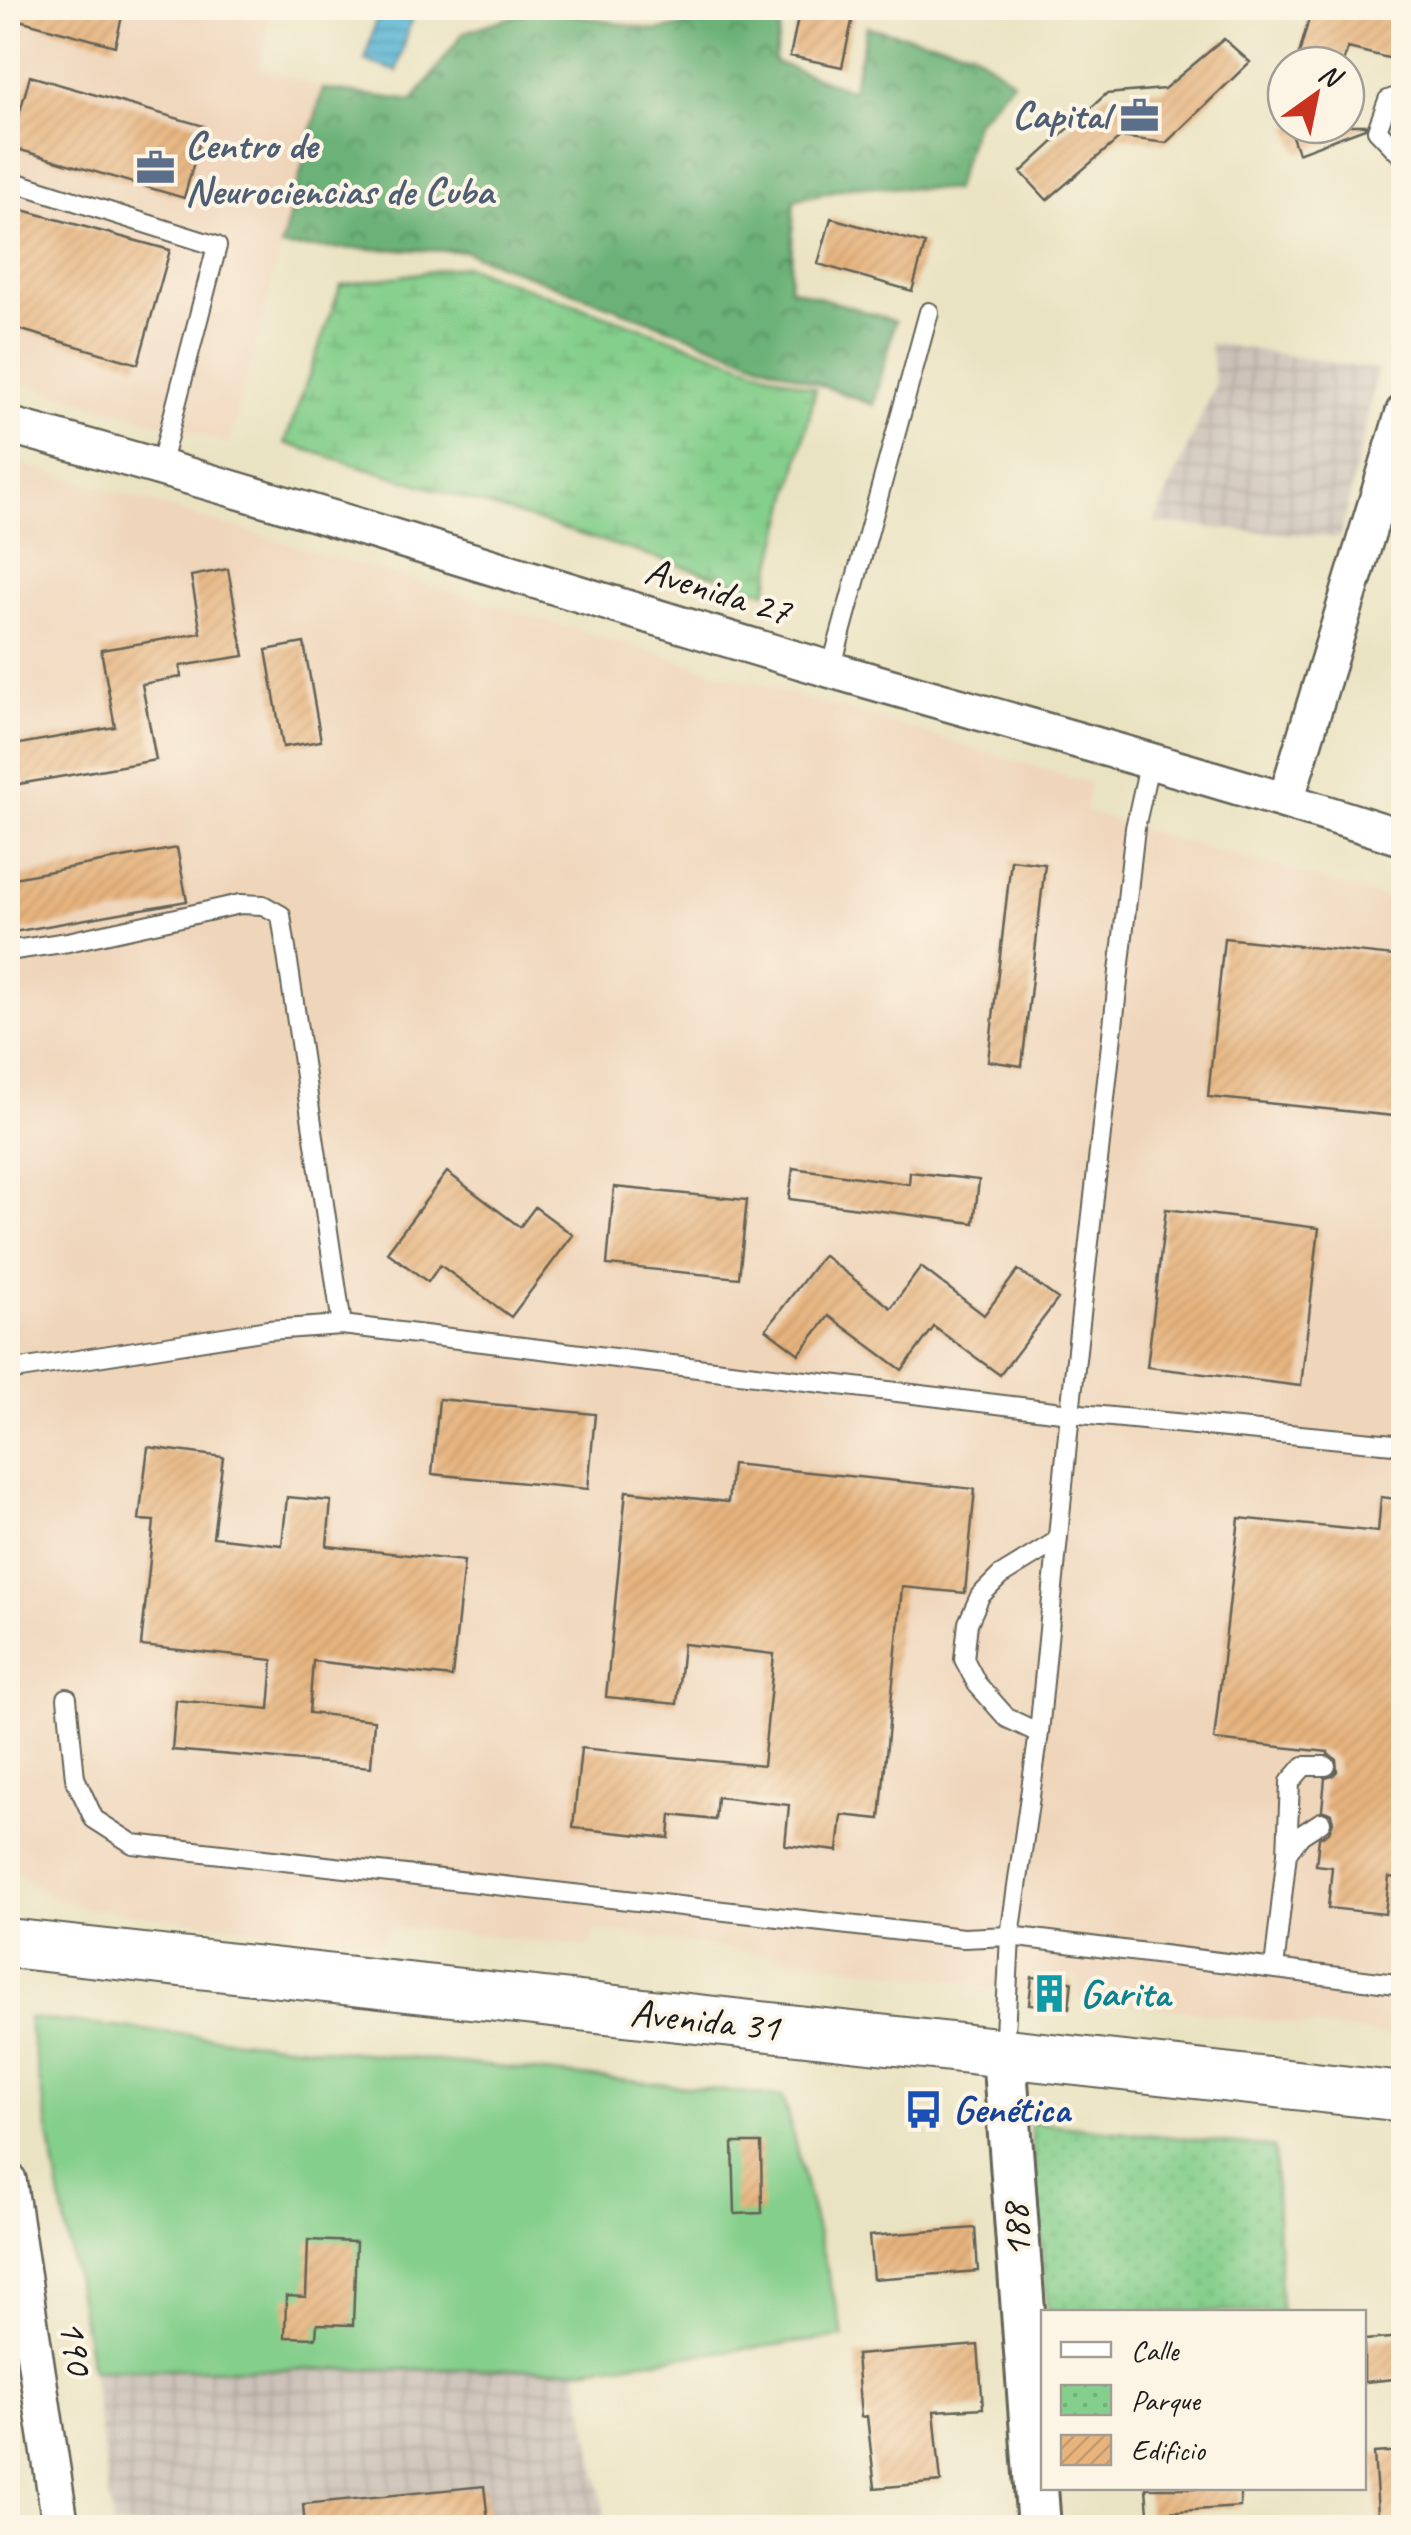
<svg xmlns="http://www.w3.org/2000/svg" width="1411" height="2535" font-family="Caveat,sans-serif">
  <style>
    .built { fill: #efd6bb }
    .industrial { fill: url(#industrial-grid) }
    .green { fill: #85cf8c; stroke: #507654; stroke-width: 2.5 }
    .forest { fill: url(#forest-crowns); stroke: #44674a; stroke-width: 2.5 }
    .wetland { fill: url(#wetland-marsh); stroke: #507654; stroke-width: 2.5 }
    .park { fill: url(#park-dots); stroke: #507654; stroke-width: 2.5 }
    .water { fill: url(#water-rules); stroke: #3a6979; stroke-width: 2.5 }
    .building { fill: url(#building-hatch) }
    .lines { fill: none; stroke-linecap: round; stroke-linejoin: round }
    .service-casing { stroke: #646256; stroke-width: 22 }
    .minor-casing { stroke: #646256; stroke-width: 40 }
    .tertiary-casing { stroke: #646256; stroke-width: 48 }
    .secondary-casing { stroke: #646256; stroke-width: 52 }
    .service { stroke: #fff; stroke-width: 18 }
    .minor { stroke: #fff; stroke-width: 35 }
    .tertiary { stroke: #fff; stroke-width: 42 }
    .secondary { stroke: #fff; stroke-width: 48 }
    .labels { text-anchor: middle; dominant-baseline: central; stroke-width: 8; stroke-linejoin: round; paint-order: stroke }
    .service-label { font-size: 40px; font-weight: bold; fill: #4e5e75; stroke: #fcf5e5; text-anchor: end }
    .street-label { font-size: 40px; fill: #1c1c1c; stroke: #fcf5e5 }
    .culture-label { font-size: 40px; font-weight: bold; fill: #0d838f; stroke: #fcf5e5; text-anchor: start }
    .transit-label { font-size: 40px; font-weight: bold; fill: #164399; stroke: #fcf5e5; text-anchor: start }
  </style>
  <defs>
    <pattern id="industrial-grid" width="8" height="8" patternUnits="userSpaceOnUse" patternTransform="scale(2.5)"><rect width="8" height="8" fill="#cdc2b9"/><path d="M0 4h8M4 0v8" fill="none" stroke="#afa69e"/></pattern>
    <pattern id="forest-crowns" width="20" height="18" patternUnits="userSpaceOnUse" patternTransform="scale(2.5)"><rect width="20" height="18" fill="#6cb278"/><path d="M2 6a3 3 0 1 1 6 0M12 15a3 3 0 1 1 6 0" fill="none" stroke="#589062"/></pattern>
    <pattern id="wetland-marsh" width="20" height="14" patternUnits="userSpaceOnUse" patternTransform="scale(2.5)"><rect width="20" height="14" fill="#85cf8c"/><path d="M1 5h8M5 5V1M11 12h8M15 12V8" fill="none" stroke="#72b178"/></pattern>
    <pattern id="park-dots" width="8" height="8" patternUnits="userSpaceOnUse" patternTransform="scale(2.5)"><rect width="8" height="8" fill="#85cf8c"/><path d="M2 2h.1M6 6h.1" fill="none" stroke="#72b178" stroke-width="1.8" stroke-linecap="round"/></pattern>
    <pattern id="water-rules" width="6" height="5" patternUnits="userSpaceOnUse" patternTransform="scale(2.5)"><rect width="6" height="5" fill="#58b6d6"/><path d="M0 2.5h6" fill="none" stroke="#4893ad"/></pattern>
    <pattern id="building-hatch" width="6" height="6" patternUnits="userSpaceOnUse" patternTransform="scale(2.5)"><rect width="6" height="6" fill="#e7b47e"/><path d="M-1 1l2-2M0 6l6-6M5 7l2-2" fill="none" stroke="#c69a6c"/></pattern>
  </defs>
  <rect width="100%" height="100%" fill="#fcf5e5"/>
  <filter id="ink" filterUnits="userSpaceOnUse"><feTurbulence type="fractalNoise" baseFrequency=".01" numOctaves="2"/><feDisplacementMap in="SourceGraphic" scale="20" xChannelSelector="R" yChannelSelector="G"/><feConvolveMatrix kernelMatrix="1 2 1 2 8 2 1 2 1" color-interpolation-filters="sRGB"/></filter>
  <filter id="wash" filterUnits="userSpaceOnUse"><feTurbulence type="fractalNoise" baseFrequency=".0048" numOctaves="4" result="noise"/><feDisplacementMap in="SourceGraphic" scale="40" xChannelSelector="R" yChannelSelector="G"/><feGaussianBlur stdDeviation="2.25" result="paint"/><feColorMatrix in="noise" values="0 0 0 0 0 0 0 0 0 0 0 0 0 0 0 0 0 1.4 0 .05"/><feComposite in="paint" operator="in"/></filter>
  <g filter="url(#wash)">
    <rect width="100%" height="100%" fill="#eae3c2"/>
    <path class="built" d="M8,8H270L261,68L323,89L229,443L8,379Z
      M8,460L1090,783L1085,811L1135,828L1403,903V2037L1077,1998L1078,1978L1026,1973L1024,1991L595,1930L589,1947L390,1926L383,1942L143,1915L82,1907L47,1895L16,1873L8,1859Z"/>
    <path class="industrial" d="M1210,343L1378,370L1340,538L1154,523L1215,386Z
      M577,2369L607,2527H113L92,2370Z"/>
    <path class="green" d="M28,2018L783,2097L844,2337L577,2369L92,2370Z"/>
    <path class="forest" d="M540,8L657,31L717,18L719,8H784L774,62L852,90L867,27L971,50L1013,81L975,123L954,190L855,186L794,200L790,288L895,321L874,405L464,251L281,247L323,89L413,101L464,32Z"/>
    <path class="wetland" d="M465,266L816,389L766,592L285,443L341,285Z"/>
    <path class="park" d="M1030,2122L1274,2148L1281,2312H1048Z"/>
    <path class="water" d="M379,8L414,9L397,71L365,61Z"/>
    <g id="blocks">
      <path class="building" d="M8,8H124L115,46L8,17Z
        M800,8H855L842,67L790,56Z
        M1312,8H1404V62L1348,48L1342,65H1296Z
        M1224,39L1250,62L1166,143L1121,137L1047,200L1021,172L1106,94L1164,89Z
        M30,76L204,126L184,198L10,147Z
        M1288,125H1366L1365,128L1298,153Z
        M8,206L170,250L138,364L8,326Z
        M831,218L925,244L912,291L818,264Z
        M228,569L244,656L180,666L181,677L142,684L156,760L8,786V746L115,727L101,650L201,633L191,576Z
        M304,643L321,741L283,747L266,650Z
        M177,848L187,901L8,933V879Z
        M1011,860L1045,864L1022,1066L988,1061Z
        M1224,938L1404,957V1117L1208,1097Z
        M793,1168L909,1184L910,1172L979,1180L974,1223L789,1199Z
        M447,1172L520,1227L535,1207L573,1235L511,1317L440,1265L428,1282L387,1252Z
        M614,1187L747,1200L739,1278L607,1265Z
        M1166,1209L1319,1228L1301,1386L1147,1367Z
        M823,1255L891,1308L921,1267L984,1315L1018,1270L1058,1299L1000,1375L934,1327L902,1370L829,1316L799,1354L766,1329Z
        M439,1399L595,1414L588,1489L432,1474Z
        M148,1447L223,1457L213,1537L282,1545L287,1497L331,1501L327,1546L464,1561L452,1677L313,1661L309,1713L374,1720L371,1767L172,1750L176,1700L269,1709L273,1660L141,1646L154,1521L139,1520Z
        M732,1464L975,1489L965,1593L902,1587L880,1819L842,1815L838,1851L785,1845L789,1805L717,1797L715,1820L671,1815L669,1838L573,1828L581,1748L763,1766L774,1654L683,1644L677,1704L606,1697L626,1491L728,1502Z
        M1381,1497L1404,1500V1879L1389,1877L1385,1914L1328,1908L1332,1867L1316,1865L1319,1838L1329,1832L1333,1822L1331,1814L1322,1810L1325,1778L1333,1776L1337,1771L1336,1759L1328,1754V1752L1214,1740L1239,1518L1378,1532Z
        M1032,1977L1072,1981L1069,2008L1029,2004Z
        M733,2143H761L762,2213L735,2214Z
        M975,2228L978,2271L873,2279L869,2236Z
        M308,2240L356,2242L353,2325L317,2324L316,2338L285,2337L286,2296L306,2297Z
        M1404,2337V2378L1364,2382V2340Z
        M978,2345L983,2408L934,2411L941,2482L875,2488L867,2416L861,2417L856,2355Z
        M1404,2451V2528H1379L1374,2453Z
        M484,2486L489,2528H305L303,2504Z
        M1146,2488H1240V2507L1148,2513Z"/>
    </g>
  </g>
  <g filter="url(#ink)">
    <use href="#blocks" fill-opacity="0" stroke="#646256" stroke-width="2.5"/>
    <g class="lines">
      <defs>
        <path id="service" d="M1404,94L1388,100L1377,130L1404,158
          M8,180L217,246L160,467
          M831,669L929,312
          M8,951L68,942L240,904L263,905L281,915L342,1325
          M8,1371L268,1330L342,1325L1070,1413L1404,1445
          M67,1698L75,1778L94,1819L133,1844L963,1938L1010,1936L1404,1985
          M1039,1733L1007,1718L977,1684L964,1659L968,1623L980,1596L1000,1576L1057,1541
          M1287,1853L1301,1835L1321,1822
          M1274,1969L1287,1853L1290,1782L1304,1766H1326
          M1004,2054L1010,1936L1039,1733L1070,1413L1135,828L1150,760"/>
        <path id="minor" d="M8,425C284,500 557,589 832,670C1023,725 1214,777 1404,838
          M1286,800L1404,412
          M8,2180L61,2528"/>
        <path id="tertiary" d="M1004,2054L1039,2528"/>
        <path id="secondary" d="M8,1943C473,1994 938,2049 1404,2097"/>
      </defs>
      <use href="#service" class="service-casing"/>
      <use href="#minor" class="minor-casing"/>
      <use href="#tertiary" class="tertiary-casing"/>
      <use href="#secondary" class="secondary-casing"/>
      <use href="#service" class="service"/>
      <use href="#minor" class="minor"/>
      <use href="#tertiary" class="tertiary"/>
      <use href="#secondary" class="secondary"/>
    </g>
  </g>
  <defs>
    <symbol id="office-bare" viewBox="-9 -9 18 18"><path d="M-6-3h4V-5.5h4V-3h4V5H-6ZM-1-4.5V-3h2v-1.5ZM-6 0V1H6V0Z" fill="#5c6f8a" stroke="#fcf5e5" stroke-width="2.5" paint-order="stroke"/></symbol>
    <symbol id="building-bare" viewBox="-9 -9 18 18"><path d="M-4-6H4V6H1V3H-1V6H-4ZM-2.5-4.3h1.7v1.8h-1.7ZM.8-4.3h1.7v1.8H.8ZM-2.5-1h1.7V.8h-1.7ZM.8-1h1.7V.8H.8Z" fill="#0f9aa8" stroke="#fcf5e5" stroke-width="2.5" paint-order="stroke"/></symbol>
    <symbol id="bus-bare" viewBox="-9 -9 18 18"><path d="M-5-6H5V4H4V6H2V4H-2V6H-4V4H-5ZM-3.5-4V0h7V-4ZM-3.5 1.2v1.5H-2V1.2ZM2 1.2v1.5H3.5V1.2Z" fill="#1a4fb4" stroke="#fcf5e5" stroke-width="2.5" paint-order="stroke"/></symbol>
  </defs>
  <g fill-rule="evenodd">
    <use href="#office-bare" x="1112" y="88" width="55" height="55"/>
    <use href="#office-bare" x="128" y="140" width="55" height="55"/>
    <use href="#building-bare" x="1022" y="1966" width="55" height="55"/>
    <use href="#bus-bare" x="896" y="2082" width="55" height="55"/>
  </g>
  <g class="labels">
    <g class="service-label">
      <text x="1109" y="115">Capital</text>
      <text x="185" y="145" text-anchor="start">Centro de<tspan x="185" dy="46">Neurociencias de Cuba</tspan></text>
    </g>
    <g class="street-label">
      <text transform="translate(718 591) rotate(17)">Avenida 27</text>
      <text transform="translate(705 2020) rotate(6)">Avenida 31</text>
      <text transform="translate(1016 2231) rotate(-94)">188</text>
      <text transform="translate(76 2347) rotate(81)">190</text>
    </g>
    <g class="culture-label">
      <text x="1080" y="1993">Garita</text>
    </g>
    <g class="transit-label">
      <text x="953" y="2109">Genética</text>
    </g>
  </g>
  <rect width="1411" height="2535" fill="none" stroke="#fcf5e5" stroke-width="40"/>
  <rect x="1041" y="2310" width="325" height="180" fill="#fcf5e5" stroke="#a29e95" stroke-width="2.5"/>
  <rect x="1061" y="2342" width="50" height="15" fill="#ffffff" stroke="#a29e95" stroke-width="2.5"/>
  <text x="1131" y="2360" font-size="30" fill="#1c1c1c">Calle</text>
  <rect x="1061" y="2385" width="50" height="30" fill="url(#park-dots)" stroke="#a29e95" stroke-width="2.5"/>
  <text x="1131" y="2410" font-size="30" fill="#1c1c1c">Parque</text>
  <rect x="1061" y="2435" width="50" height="30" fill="url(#building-hatch)" stroke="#a29e95" stroke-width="2.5"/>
  <text x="1131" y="2460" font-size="30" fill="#1c1c1c">Edificio</text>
  <g transform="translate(1316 95) rotate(33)"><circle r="48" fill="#fcf5e5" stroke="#a29e95" stroke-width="2.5"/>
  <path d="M0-8L18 38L0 25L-18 38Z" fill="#c8321e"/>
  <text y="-15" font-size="28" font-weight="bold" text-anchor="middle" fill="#1c1c1c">N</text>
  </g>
</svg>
